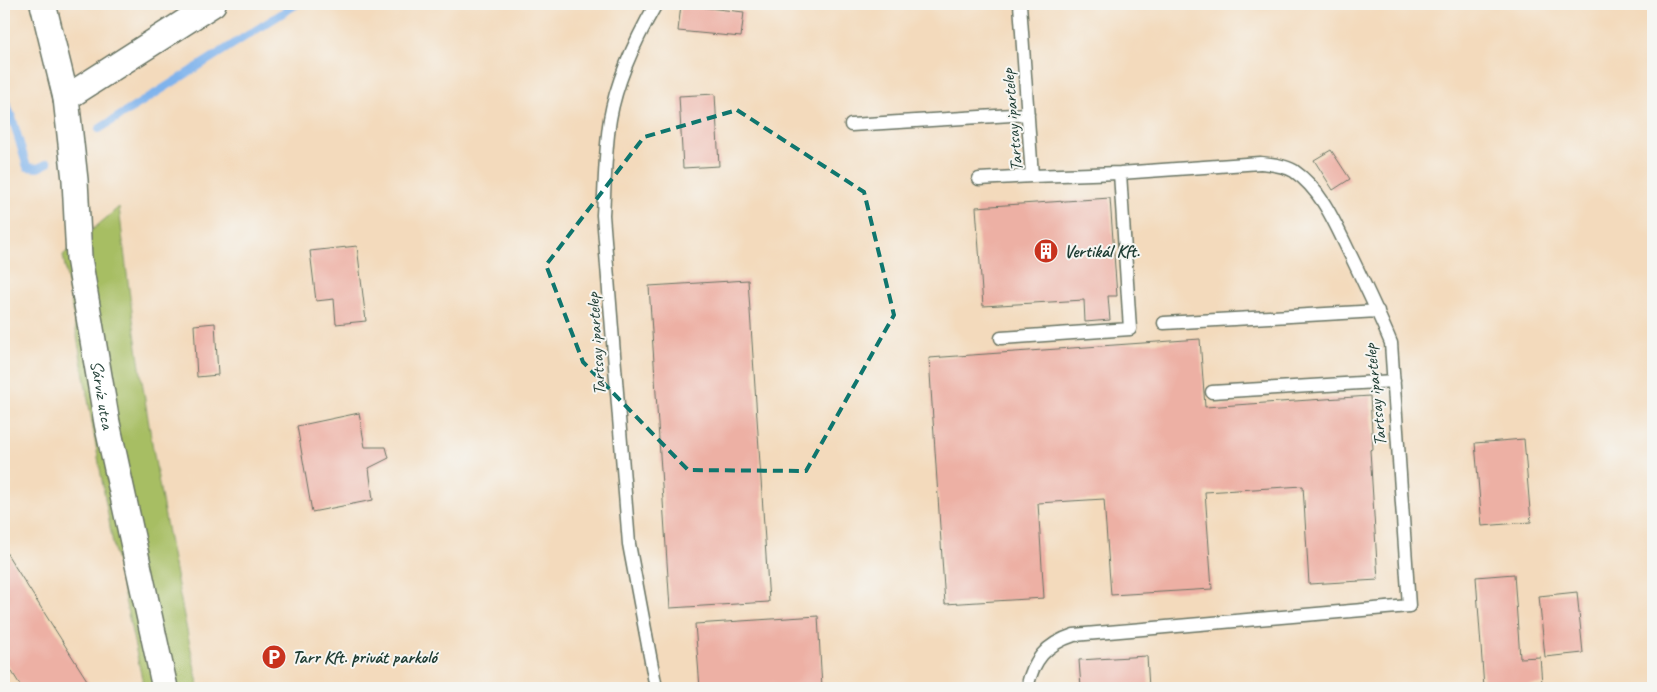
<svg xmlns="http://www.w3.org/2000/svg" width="1657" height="692" font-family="Caveat,sans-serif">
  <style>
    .green { fill: #a7be63; stroke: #637e4c }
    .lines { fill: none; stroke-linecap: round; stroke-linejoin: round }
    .stream { stroke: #7fb3ec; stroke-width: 8 }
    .building { fill: #edb0a4 }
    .service-casing { stroke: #697464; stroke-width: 15 }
    .minor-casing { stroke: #697464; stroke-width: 28 }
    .service { stroke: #fff; stroke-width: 12 }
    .minor { stroke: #fff; stroke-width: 25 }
    .marked { fill: none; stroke: #0f766e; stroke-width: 4; stroke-dasharray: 10 6; stroke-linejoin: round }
    .labels { text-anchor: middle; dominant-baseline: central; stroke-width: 4; stroke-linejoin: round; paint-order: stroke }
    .street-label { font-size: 18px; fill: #1f3d34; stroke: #f6f6f2 }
    .poi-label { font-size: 18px; font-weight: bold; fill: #1f3d34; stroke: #f6f6f2; text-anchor: start }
  </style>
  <rect width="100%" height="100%" fill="#f6f6f2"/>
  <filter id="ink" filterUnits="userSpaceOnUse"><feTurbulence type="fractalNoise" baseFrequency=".02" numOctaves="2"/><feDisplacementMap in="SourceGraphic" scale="10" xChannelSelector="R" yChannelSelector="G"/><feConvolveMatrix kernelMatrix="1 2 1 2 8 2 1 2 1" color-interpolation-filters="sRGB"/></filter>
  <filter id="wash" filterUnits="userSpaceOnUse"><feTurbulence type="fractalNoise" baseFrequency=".0096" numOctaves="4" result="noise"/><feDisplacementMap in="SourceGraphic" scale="20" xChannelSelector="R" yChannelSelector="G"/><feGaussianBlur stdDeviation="1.12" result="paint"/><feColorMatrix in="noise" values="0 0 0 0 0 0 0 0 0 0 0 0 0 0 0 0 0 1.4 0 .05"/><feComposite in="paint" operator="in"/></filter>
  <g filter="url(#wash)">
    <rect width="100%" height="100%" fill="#f3dabc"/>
    <path class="green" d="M119,207C137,369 165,529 199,688H144L113,544L63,255Z"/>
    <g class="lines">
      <path class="stream" d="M4,98L12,117L27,167L38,168L48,163
        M99,129L297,4"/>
    </g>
    <g id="blocks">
      <path class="building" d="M681,5L744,12L741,37L678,31Z
        M715,94L719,166L683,168L679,96Z
        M1331,150L1350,179L1333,190L1314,160Z
        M1110,198L1117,296H1108L1110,320L1085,322L1084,300L983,306L976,207Z
        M357,246L366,321L336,324L334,299L316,301L310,251Z
        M748,280L769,602L670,608L649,286Z
        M215,323L218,375L197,377L194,325Z
        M1200,339L1205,407L1370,396L1373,449L1370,450L1378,580L1309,584L1303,486L1205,492L1212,589L1111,595L1104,499L1038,503L1044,598L945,604L929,358Z
        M359,413L365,447H386L389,458L369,468L373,500L312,512L297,426Z
        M1524,439L1531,522L1482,526L1475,443Z
        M4,549L14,565L92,688H22L4,659Z
        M1514,574L1520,658L1540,657L1542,684L1484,688L1476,577Z
        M1577,592L1583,653L1545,657L1539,596Z
        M818,616L822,688H700L695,624Z
        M1147,656L1149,688H1081L1079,660Z"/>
    </g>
  </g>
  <g filter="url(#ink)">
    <use href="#blocks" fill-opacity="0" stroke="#697464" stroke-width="1"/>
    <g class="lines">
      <defs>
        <path id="service" d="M1020,4L1032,176L1120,173L1260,163C1271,164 1284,165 1294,171C1323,191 1336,226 1351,256C1365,285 1379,314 1391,343L1409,606L1074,635C1046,644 1033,660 1027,688
          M851,125L1028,114
          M979,179L1032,176
          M1164,323L1378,311
          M1001,338L1130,329L1120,173
          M1212,392L1394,381
          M656,688L629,544L603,215C605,183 605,150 610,119C617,78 636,39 656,4"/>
        <g id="minor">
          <path id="s1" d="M43,4L66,98L75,180L79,258L107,423L165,688"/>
          <path d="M66,98L213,4"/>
        </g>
      </defs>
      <use href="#service" class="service-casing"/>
      <use href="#minor" class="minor-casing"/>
      <use href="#service" class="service"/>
      <use href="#minor" class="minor"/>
    </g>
  </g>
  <path class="marked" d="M737,110L864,192L894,315L806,471L688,470L583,362L546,265L644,137Z"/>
  <defs>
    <symbol id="building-disc" viewBox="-11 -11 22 22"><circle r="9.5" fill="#c8321e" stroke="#f6f6f2"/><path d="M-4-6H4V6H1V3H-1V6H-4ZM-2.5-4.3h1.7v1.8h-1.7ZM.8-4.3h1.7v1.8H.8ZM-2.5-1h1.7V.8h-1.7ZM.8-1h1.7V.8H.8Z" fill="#fff"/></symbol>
    <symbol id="parking-disc" viewBox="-11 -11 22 22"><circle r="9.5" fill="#c8321e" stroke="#f6f6f2"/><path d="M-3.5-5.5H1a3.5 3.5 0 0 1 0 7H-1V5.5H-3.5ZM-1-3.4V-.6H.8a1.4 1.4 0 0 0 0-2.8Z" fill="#fff"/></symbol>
  </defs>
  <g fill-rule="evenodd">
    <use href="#building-disc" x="1032" y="237" width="28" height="28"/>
    <use href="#parking-disc" x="260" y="643" width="28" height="28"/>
  </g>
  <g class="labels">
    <g class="street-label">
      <text transform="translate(1012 120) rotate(-95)">Tartsay ipartelep</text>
      <text transform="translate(596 344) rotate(-94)">Tartsay ipartelep</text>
      <text stroke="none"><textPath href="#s1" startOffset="396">Sárvíz utca</textPath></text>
      <text transform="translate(1375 395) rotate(-96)">Tartsay ipartelep</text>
    </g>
    <g class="poi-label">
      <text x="1064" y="251">Vertikál Kft.</text>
      <text x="292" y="657">Tarr Kft. privát parkoló</text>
    </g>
  </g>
  <rect width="1657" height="692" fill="none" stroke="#f6f6f2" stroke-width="20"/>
</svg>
